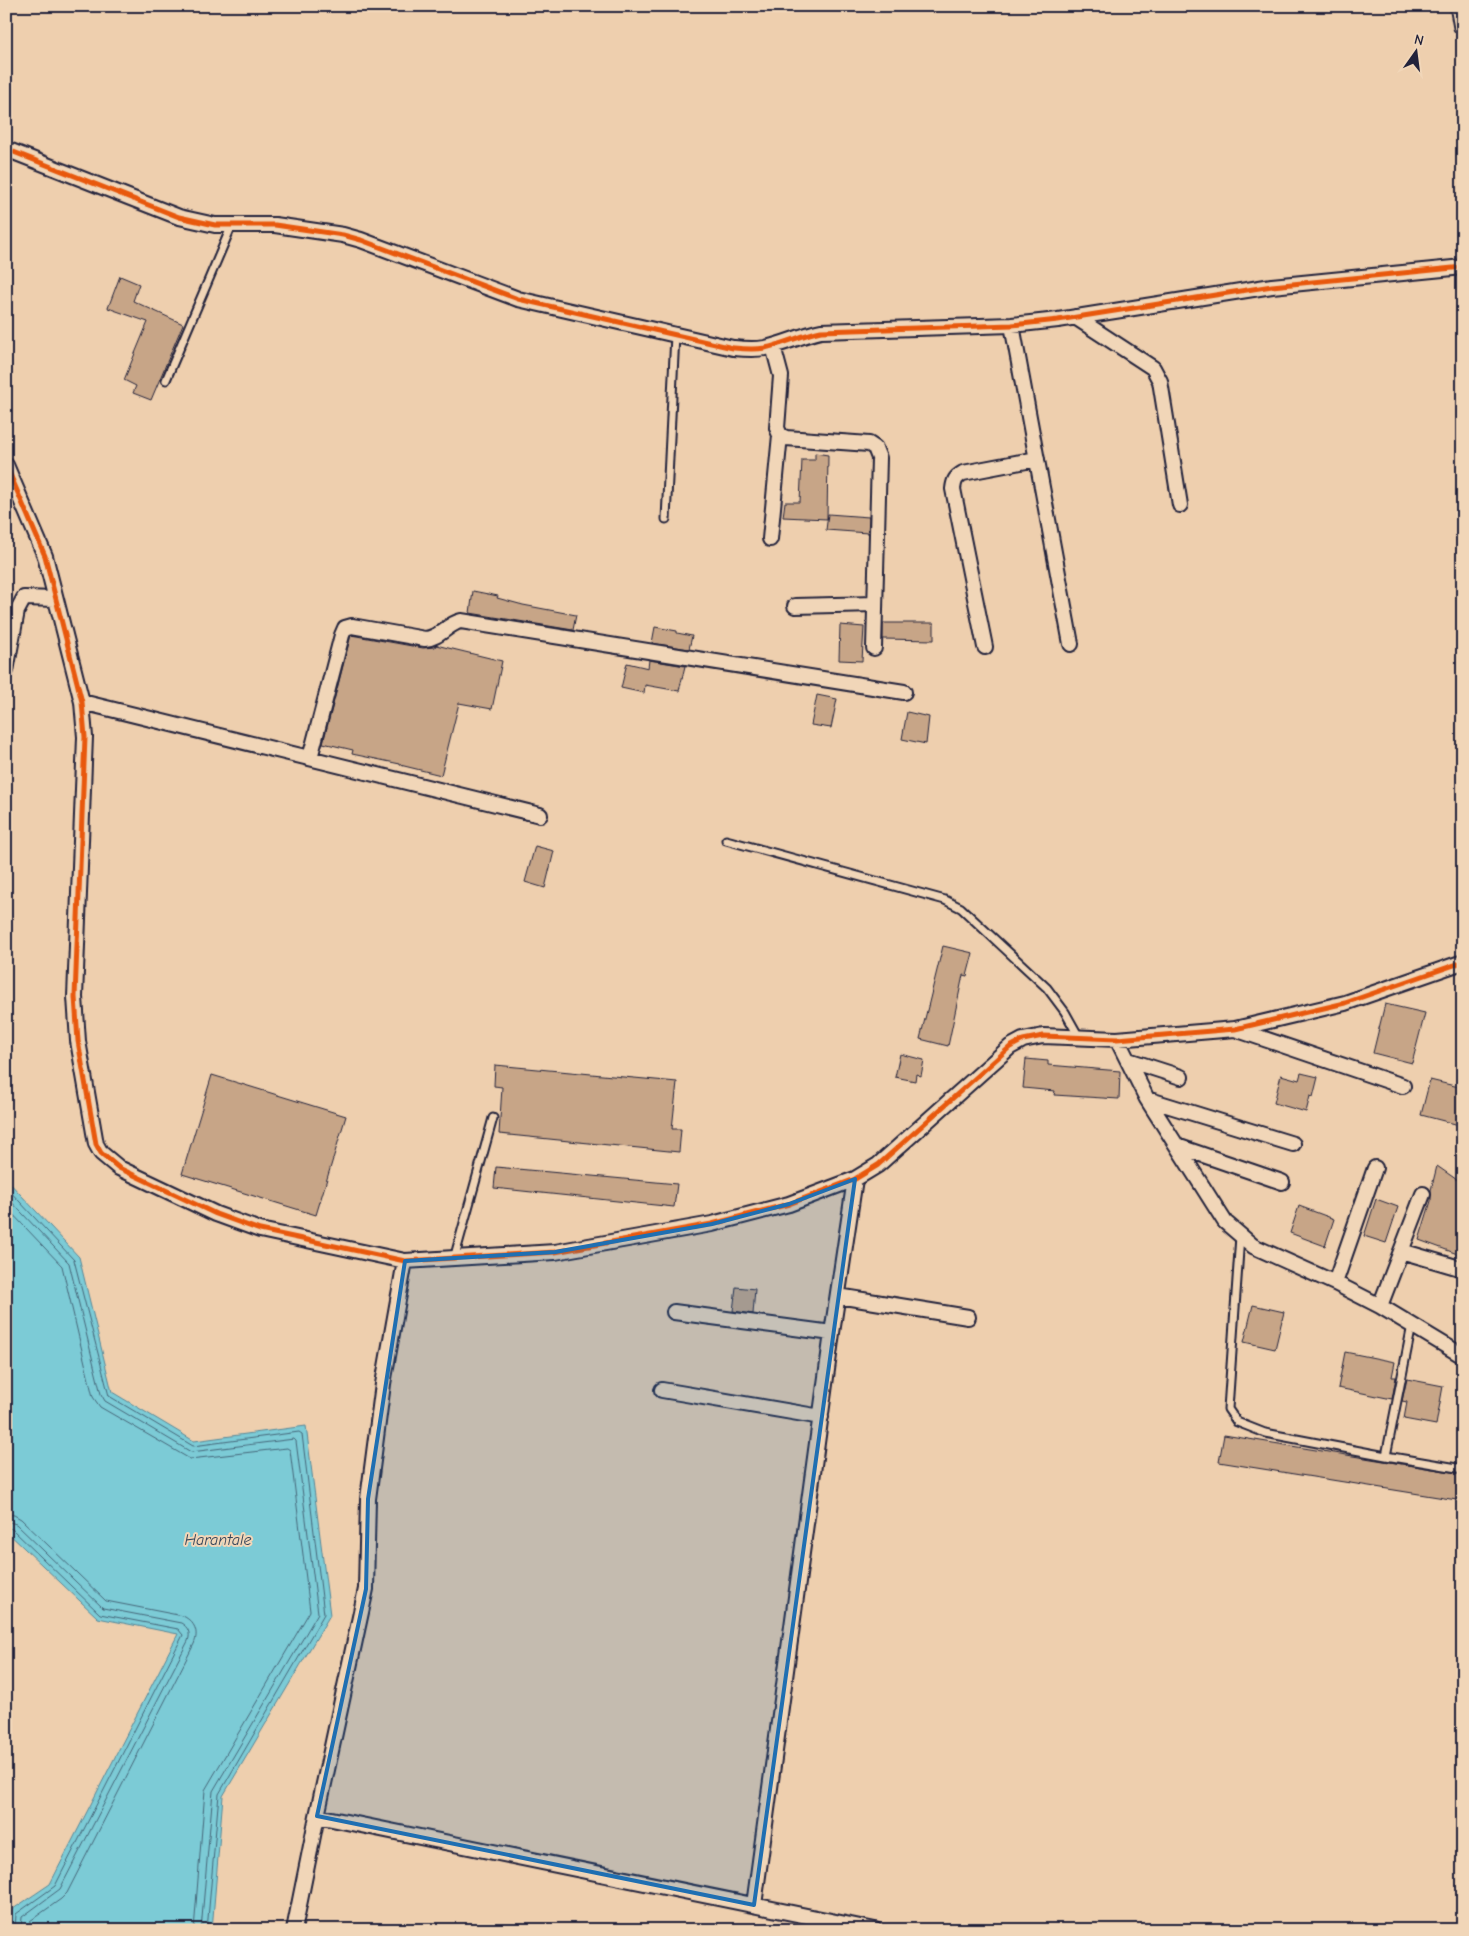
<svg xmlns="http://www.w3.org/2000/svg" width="1469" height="1936" font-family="'Comic Neue',sans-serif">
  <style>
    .water { fill: #7bcbd6; stroke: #578798 }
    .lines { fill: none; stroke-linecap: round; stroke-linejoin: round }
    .shore { stroke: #466679; stroke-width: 1 }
    .building { fill: #c7a587; stroke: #22223b }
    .service-casing { stroke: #22223b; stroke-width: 11 }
    .minor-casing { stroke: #22223b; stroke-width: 18 }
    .service { stroke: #f1d6b8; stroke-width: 7 }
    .minor { stroke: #f1d6b8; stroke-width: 14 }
    .cycleway-casing { stroke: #f1d6b8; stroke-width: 8 }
    .cycleway { stroke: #e8590c; stroke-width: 5 }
    .marked { fill: #1f6fb2; fill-opacity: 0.2; stroke: #1f6fb2; stroke-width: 4; stroke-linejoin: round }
    .labels { text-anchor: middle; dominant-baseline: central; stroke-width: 4; stroke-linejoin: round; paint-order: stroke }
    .water-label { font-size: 16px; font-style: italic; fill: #34445a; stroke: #f1d6b8 }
  </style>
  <rect width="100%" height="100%" fill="#eecfae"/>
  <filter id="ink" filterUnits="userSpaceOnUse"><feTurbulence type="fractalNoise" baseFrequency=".02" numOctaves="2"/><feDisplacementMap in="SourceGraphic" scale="10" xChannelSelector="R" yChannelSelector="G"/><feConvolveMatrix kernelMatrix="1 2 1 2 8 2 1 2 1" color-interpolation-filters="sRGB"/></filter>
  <g filter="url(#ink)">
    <path class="water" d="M6,1179L79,1257L112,1392L194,1441L306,1426L330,1615L223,1796L212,1930H10V1911L50,1884L178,1634L98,1618L6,1531Z"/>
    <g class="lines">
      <path class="shore" d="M6,1187L74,1260L109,1396L193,1446L299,1432L302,1434L324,1614L219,1794L207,1930
        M6,1196L69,1263L101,1394L105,1401L191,1452L294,1439L296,1441L318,1613L213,1791L201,1930
        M6,1207L62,1266L93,1397L100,1407L190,1459L287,1448L290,1450L310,1611L205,1790L194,1930
        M6,1514L14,1515L21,1519L106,1601L183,1616C195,1622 199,1632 194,1644L67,1893L61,1899L30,1921L29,1930
        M6,1521L16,1524L103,1608L181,1623C188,1627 191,1633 188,1641L60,1889L22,1917L21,1930
        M6,1527L12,1529L100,1614L178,1629L183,1635L55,1886L16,1914L15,1930"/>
    </g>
    <path class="building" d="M120,276L139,284L133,301L183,324L151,400L133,393L136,386L124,380L148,322L108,308Z
      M815,453L828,455L827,519L783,517L785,502H800L802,460H815Z
      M828,514L869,517L868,533L826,530Z
      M473,591L498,596L497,598L523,605L576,615L573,630L470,613Z
      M883,623H934V640L883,639Z
      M840,625L864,627L862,661L839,660Z
      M655,627L677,631V633L692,636L689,649L652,643Z
      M351,635L423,648L435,647L436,645L502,661L492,709L459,703L441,775L400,765V764L352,754L353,750L323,743Z
      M649,660L685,666L679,691L645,685L644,693L621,688L627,663L648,668Z
      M817,695L837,699L831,728L811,725Z
      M907,712L929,717L926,744L902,739Z
      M535,846L554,851L545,888L525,882Z
      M943,946L973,953L967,976L963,975L948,1046L920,1039Z
      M1385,1004L1425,1013L1412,1063L1373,1053Z
      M900,1054L924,1060L921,1076L916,1074L915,1081L895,1077Z
      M1026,1059L1048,1061V1065L1120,1071L1119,1099L1054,1095L1055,1091L1023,1088Z
      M495,1065L677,1082L672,1129H681L679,1152L499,1134L502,1087L494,1086Z
      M1301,1073L1318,1077L1313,1097L1310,1096L1306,1112L1274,1103L1281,1075L1299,1080Z
      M212,1075L346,1116L316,1215L182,1174Z
      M1430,1080L1463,1088V1126L1421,1115Z
      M1437,1166L1463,1184V1256L1419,1240L1431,1201V1190Z
      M496,1167L677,1184L674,1207L494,1188Z
      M1376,1199L1398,1207L1386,1243L1364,1236Z
      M1299,1206L1334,1219L1325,1246L1290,1233Z
      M736,1287L755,1289L753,1314L733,1311Z
      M1253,1305L1284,1312L1275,1349L1244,1342Z
      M1345,1352L1395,1362L1392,1377H1396L1392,1399L1338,1388Z
      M1407,1379L1443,1386L1436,1425L1404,1419L1407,1402L1402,1401Z
      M1224,1435L1463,1474V1501L1219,1462Z"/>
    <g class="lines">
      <defs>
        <path id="service" d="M1454,6L1458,28
          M166,380L232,225
          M666,519L675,335
          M726,840L945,900L961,908L1047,988L1065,1012L1079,1037
          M1240,1236L1228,1409L1237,1422L1265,1433L1386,1456L1463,1469
          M454,1259L493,1118
          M1386,1456L1412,1325"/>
        <path id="minor" d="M6,149L179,217L215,225H275L343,235L361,240L518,299L733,348C744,349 754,350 765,348C784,344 802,335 821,331L1012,325L1058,320L1272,286L1463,267
          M1075,317L1153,368L1160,381L1180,505
          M1012,325L1071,644
          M773,346L781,376L777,428L780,435L786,438L869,444L875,448L879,458L874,648
          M6,465L45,556L82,702L85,737L75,997L78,1041L96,1144L101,1153L119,1168L216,1214L260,1230L405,1261L555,1252L712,1224L789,1204L855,1179L878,1165L1010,1047L1023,1040L1043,1036L1117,1039L1235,1029L1345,1003L1463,962
          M770,539L780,435
          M795,606L875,604
          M985,647L953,489C954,480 956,477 963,473L1037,459
          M6,671L17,611L24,598L55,599
          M82,702L540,815
          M310,758L342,635L345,628L352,626L425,639C440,638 447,624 461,621L904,692
          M1235,1029L1403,1086
          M1117,1039L1147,1099L1225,1222L1253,1246L1335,1283L1380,1306L1463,1356
          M1128,1060L1181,1077
          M1147,1099L1293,1144
          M1177,1146L1282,1182
          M1401,1251L1463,1269
          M1335,1283L1375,1168
          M838,1296L968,1317
          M1380,1306L1423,1194
          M674,1312L832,1333
          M662,1390L821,1417
          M317,1816L875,1930
          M754,1905L832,1333L855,1179
          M294,1930L317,1816L366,1589L368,1499L383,1384L405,1261"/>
      </defs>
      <use href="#service" class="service-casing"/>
      <use href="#minor" class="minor-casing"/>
      <use href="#service" class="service"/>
      <use href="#minor" class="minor"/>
      <defs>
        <path id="cycleway" d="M6,149L179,217L215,225H275L343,235L361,240L518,299L733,348C744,349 754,350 765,348C784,344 802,335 821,331L1012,325L1058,320L1272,286L1463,267
          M6,465L45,556L82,702L85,737L75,997L78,1041L96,1144L101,1153L119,1168L216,1214L260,1230L405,1261L555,1252L712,1224L789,1204L855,1179L878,1165L1010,1047L1023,1040L1043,1036L1117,1039L1235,1029L1345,1003L1463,962"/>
      </defs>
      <use href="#cycleway" class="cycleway-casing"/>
      <use href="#cycleway" class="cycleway"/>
    </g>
  </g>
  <path class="marked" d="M855,1179L754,1905L317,1816L366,1589L368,1499L405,1261L555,1252L712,1224L789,1204Z"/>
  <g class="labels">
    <g class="water-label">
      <text x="218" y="1540">Harantale</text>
    </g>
  </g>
  <rect width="1469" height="1936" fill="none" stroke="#f1d6b8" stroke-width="25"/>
  <rect x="12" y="12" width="1444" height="1911" fill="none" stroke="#22223b" stroke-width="2" filter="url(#ink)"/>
  <g transform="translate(1416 52) rotate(14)" stroke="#f1d6b8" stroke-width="4" paint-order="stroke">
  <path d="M0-4L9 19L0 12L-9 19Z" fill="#22223b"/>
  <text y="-8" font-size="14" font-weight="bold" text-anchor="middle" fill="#22223b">N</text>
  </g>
</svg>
